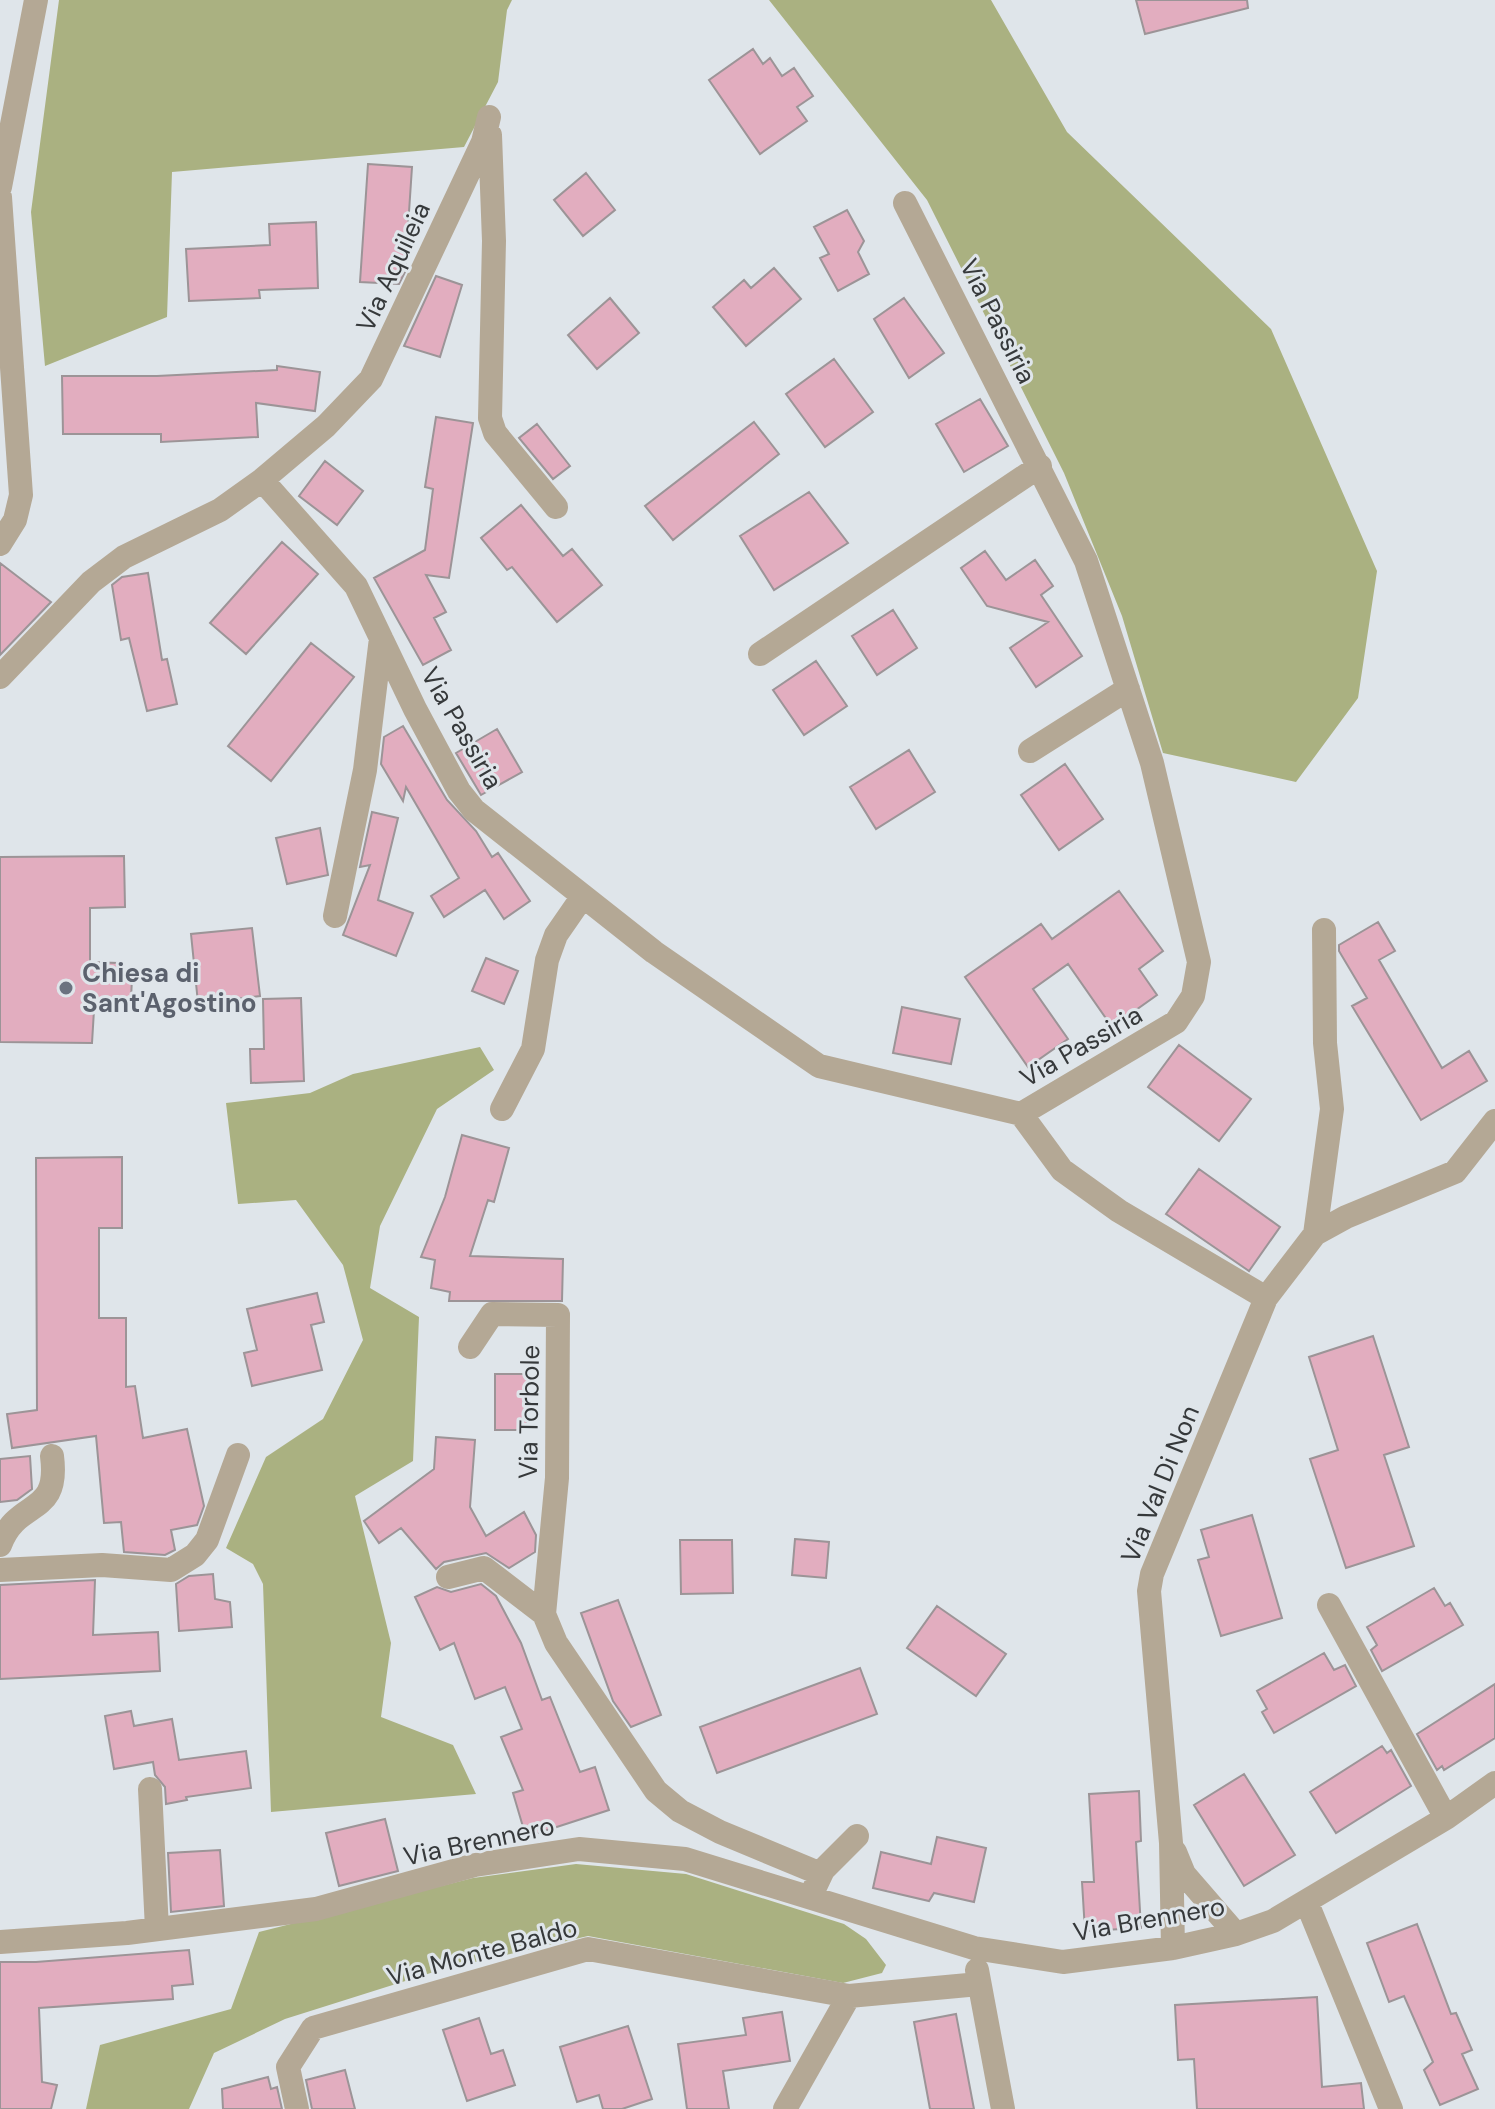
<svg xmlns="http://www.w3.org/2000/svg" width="1495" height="2109" font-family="'DM Sans',sans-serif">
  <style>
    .forest { fill: #aab181 }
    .building { fill: #e2adbf; stroke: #9c9497; stroke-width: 2 }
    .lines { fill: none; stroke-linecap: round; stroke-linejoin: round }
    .minor { stroke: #b4a895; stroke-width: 24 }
    .worship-dot { fill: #6b7280; stroke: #dfe5ea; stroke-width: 3 }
    .labels { text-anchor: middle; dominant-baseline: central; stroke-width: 6; stroke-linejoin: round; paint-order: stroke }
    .street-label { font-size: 26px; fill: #36393b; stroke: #dfe5ea }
    .worship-label { font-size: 26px; font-weight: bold; fill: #5b616d; stroke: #dfe5ea; text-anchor: start }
  </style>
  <rect width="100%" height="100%" fill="#dfe5ea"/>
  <path class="forest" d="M59,0H512L507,10L498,82L464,147L172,172L167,317L45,366L31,212Z
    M769,0H991L1067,132L1271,329L1377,571L1358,698L1296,782L1163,753L1122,616L1064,473L927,200Z
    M480,1047L494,1070L437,1109L380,1226L370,1288L419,1317L413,1461L355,1496L391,1643L381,1717L453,1745L476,1794L271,1812L263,1584L253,1564L226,1548L266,1457L323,1419L363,1340L343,1265L296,1200L238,1204L226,1103L310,1093L353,1074Z
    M576,1864L686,1874L844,1924L866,1939L886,1965L882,1973L843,1983L588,1936L437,1971L285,2019L214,2053L189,2109H86L100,2045L231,2009L259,1932L473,1878Z"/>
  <path class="building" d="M1136,0H1247L1248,8L1145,34Z
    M753,49L763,64L770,58L782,76L794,68L813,96L797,107L807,121L760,154L709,80Z
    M368,164L412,167L405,272L399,284L360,282Z
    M586,173L615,210L583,236L554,200Z
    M847,210L864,241L858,252L869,274L838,291L820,258L829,254L814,227Z
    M316,222L318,288L259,290L260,298L189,301L186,249L270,245L269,224Z
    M774,268L801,299L746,346L713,307L744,280L751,288Z
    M436,276L462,285L440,357L404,346Z
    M610,298L639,333L597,369L568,335Z
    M904,298L944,353L909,378L874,319Z
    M834,359L873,412L825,447L786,394Z
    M277,366L320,372L315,411L256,403L258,437L161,442V434H63L62,376H157L277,370Z
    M980,399L1008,446L964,472L936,424Z
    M436,417L473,423L449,578L426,575L446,612L434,618L451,650L423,665L374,578L425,550L433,489L425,487Z
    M754,422L779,454L673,540L645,506Z
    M537,424L570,466L553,479L519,438Z
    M325,461L363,491L337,525L299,496Z
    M809,492L848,543L774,590L740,536Z
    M521,505L563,556L572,549L602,585L557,622L512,567L507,570L481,538Z
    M282,542L318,574L246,654L210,623Z
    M985,551L1006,580L1035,560L1053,586L1041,595L1082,656L1036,687L1010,648L1048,622L987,606L961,568Z
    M0,563L51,602L0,655Z
    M148,573L162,660L167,659L177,704L147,711L129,638L121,640L112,585L122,577Z
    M893,610L917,648L877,675L852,636Z
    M311,643L354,677L271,781L228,746Z
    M816,661L847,706L804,735L773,690Z
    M403,726L447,800L476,831L492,857L498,853L530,901L504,919L485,890L444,917L431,896L459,878L406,787L403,801L381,764L384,737Z
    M497,729L522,772L481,795L456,753Z
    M909,750L935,792L876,829L850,787Z
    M1065,764L1103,819L1059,850L1021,795Z
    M372,812L398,818L378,900L413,913L396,956L343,935L370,865L360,867Z
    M320,828L328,875L287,884L276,838Z
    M124,856L125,907L90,908V962L118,963L132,978L131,999L119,1011L94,1010L92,1043L0,1042V857Z
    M1119,891L1163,951L1139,969L1157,995L1112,1027L1068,964L1033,989L1068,1039L1028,1067L965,977L1041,924L1052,939Z
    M1378,922L1395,951L1379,960L1442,1068L1469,1051L1487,1081L1421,1120L1352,1006L1367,998L1339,951V945Z
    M252,928L260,996L198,1003L191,934Z
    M486,958L518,971L504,1004L472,991Z
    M301,998L304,1081L251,1083L250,1049H264L263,999Z
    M902,1007L960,1019L951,1064L893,1053Z
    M1179,1045L1251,1099L1219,1141L1148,1087Z
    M462,1135L509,1148L494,1202L488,1200L470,1256L563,1259L562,1301H449L450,1292L431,1288L435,1260L421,1257L445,1197Z
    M122,1157V1228H99V1318H126V1387L135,1386L143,1438L187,1429L204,1506L197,1525L171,1530L175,1550L165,1555L124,1552L121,1522L104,1523L96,1436L12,1448L7,1414L37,1410L36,1158Z
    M1199,1169L1280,1227L1249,1271L1166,1214Z
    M317,1293L324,1322L311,1325L322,1370L252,1386L244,1353L257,1350L247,1309Z
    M1373,1336L1409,1447L1384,1455L1414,1546L1346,1568L1310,1459L1338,1450L1309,1357Z
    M495,1374H527V1430H495Z
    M436,1437L475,1440L470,1507L486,1536L524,1512L536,1535L535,1552L509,1568L486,1553L444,1562L436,1569L401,1528L379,1543L364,1521L434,1469Z
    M30,1456L32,1489L17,1500L0,1502V1459Z
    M1252,1515L1282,1618L1221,1636L1198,1560L1209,1557L1201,1530Z
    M795,1539L829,1542L826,1578L792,1575Z
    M680,1540H732L733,1593L681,1594Z
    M213,1574L215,1599L230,1602L232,1627L179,1631L176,1584L189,1576Z
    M95,1580L93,1635L158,1632L160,1671L0,1679V1585Z
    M481,1584L496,1596L521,1643L542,1700L550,1697L580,1772L595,1767L609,1810L526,1837L513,1793L523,1790L501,1737L522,1729L505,1687L475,1699L454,1643L440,1650L415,1597L437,1587L451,1592Z
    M1434,1588L1445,1606L1450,1603L1463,1625L1382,1671L1371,1650L1377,1645L1367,1627Z
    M618,1600L661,1715L631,1727L613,1701L581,1613Z
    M937,1606L1006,1654L976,1696L907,1648Z
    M1324,1653L1334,1670L1345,1665L1356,1686L1274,1733L1262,1712L1267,1709L1257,1691Z
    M860,1668L877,1714L717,1773L700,1727Z
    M1495,1684V1738L1444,1770L1442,1766L1437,1770L1417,1734Z
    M131,1711L134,1726L172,1719L179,1760L246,1751L251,1788L186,1797L187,1800L166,1804L165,1787L155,1775L153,1762L114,1769L105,1716Z
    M1382,1746L1387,1753L1391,1750L1411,1786L1336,1833L1310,1792Z
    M1244,1774L1295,1855L1244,1886L1194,1805Z
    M1139,1791L1141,1841L1136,1842L1141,1928L1085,1931L1082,1882H1094L1089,1794Z
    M385,1819L398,1871L339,1886L326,1833Z
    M937,1837L986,1848L974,1902L934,1893L929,1901L873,1888L881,1852L931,1864Z
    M220,1850L224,1906L171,1912L168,1853Z
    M1417,1924L1451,2014L1456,2013L1472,2050L1462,2054L1478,2089L1440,2105L1424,2070L1433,2062L1404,1996L1389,2002L1367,1943Z
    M189,1950L193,1984L172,1986L173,1999L39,2008L42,2082L57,2085L51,2109H0V1962H36Z
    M1317,1997L1322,2087L1361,2083L1364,2109H1197L1194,2059L1178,2060L1175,2005Z
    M782,2012L790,2061L723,2071L729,2109H687L678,2044L746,2035L743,2018Z
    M956,2014L974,2109H930L914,2022Z
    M479,2018L491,2054L503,2050L515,2085L467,2101L443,2030Z
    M628,2026L652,2099L622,2109H603L599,2095L577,2102L560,2047Z
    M345,2070L355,2109H312L306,2080Z
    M268,2077L271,2089L277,2087L282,2109H223L222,2089Z"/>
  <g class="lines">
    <path class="minor" d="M490,135L494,241L490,418L495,433L556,507
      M0,187L36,0
      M0,197L21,495L15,520L0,544
      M262,480L356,586L415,709L459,791L474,810L654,952L819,1066L1021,1114L1176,1022L1193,996L1199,962L1152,763L1086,561L905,203
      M760,654L1040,466
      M0,677L91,582L124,557L220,510L262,480L326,426L371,379L483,142L489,117
      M1030,751L1128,689
      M335,916L365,770L381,638
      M502,1109L533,1049L547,960L556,935L583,896
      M1021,1114L1062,1170L1119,1211L1266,1298
      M1315,1234L1332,1109L1325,1043L1324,930
      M470,1347L492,1314L558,1315L557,1478L544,1614L556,1643L656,1791L680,1811L720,1832L821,1874
      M0,1545C18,1497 60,1518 52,1456
      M0,1570L102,1565L171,1570L195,1555L207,1540L238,1455
      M448,1577L484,1568L544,1614
      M1329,1605L1446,1818
      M150,1789L157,1929
      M1175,1852L1184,1874L1236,1934
      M814,1889L823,1870L857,1836
      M1307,1903L1391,2109
      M0,1942L127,1933L316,1909L475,1865L579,1849L685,1859L974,1948L1063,1962L1173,1948L1236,1934L1273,1921L1446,1818L1495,1783
      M1173,1948L1171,1843L1149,1591L1152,1574L1266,1298L1315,1234L1346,1217L1455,1172L1495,1121
      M977,1970L1003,2109
      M297,2109L288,2067L313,2028L588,1949L849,1996
      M785,2109L849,1996L979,1984"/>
  </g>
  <circle class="worship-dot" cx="66" cy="988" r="8"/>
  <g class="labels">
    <g class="street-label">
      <text transform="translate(393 267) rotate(-65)">Via Aquileia</text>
      <text transform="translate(998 321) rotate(63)">Via Passiria</text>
      <text transform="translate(462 728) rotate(60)">Via Passiria</text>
      <text transform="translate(1081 1046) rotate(-30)">Via Passiria</text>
      <text transform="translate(529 1412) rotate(-89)">Via Torbole</text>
      <text transform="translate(1160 1484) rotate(-68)">Via Val Di Non</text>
      <text transform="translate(479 1841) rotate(-12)">Via Brennero</text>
      <text transform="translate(1149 1919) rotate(-10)">Via Brennero</text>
      <text transform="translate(482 1952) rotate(-15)">Via Monte Baldo</text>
    </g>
    <g class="worship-label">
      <text x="82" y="973">Chiesa di<tspan x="82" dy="30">Sant'Agostino</tspan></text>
    </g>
  </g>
</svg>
